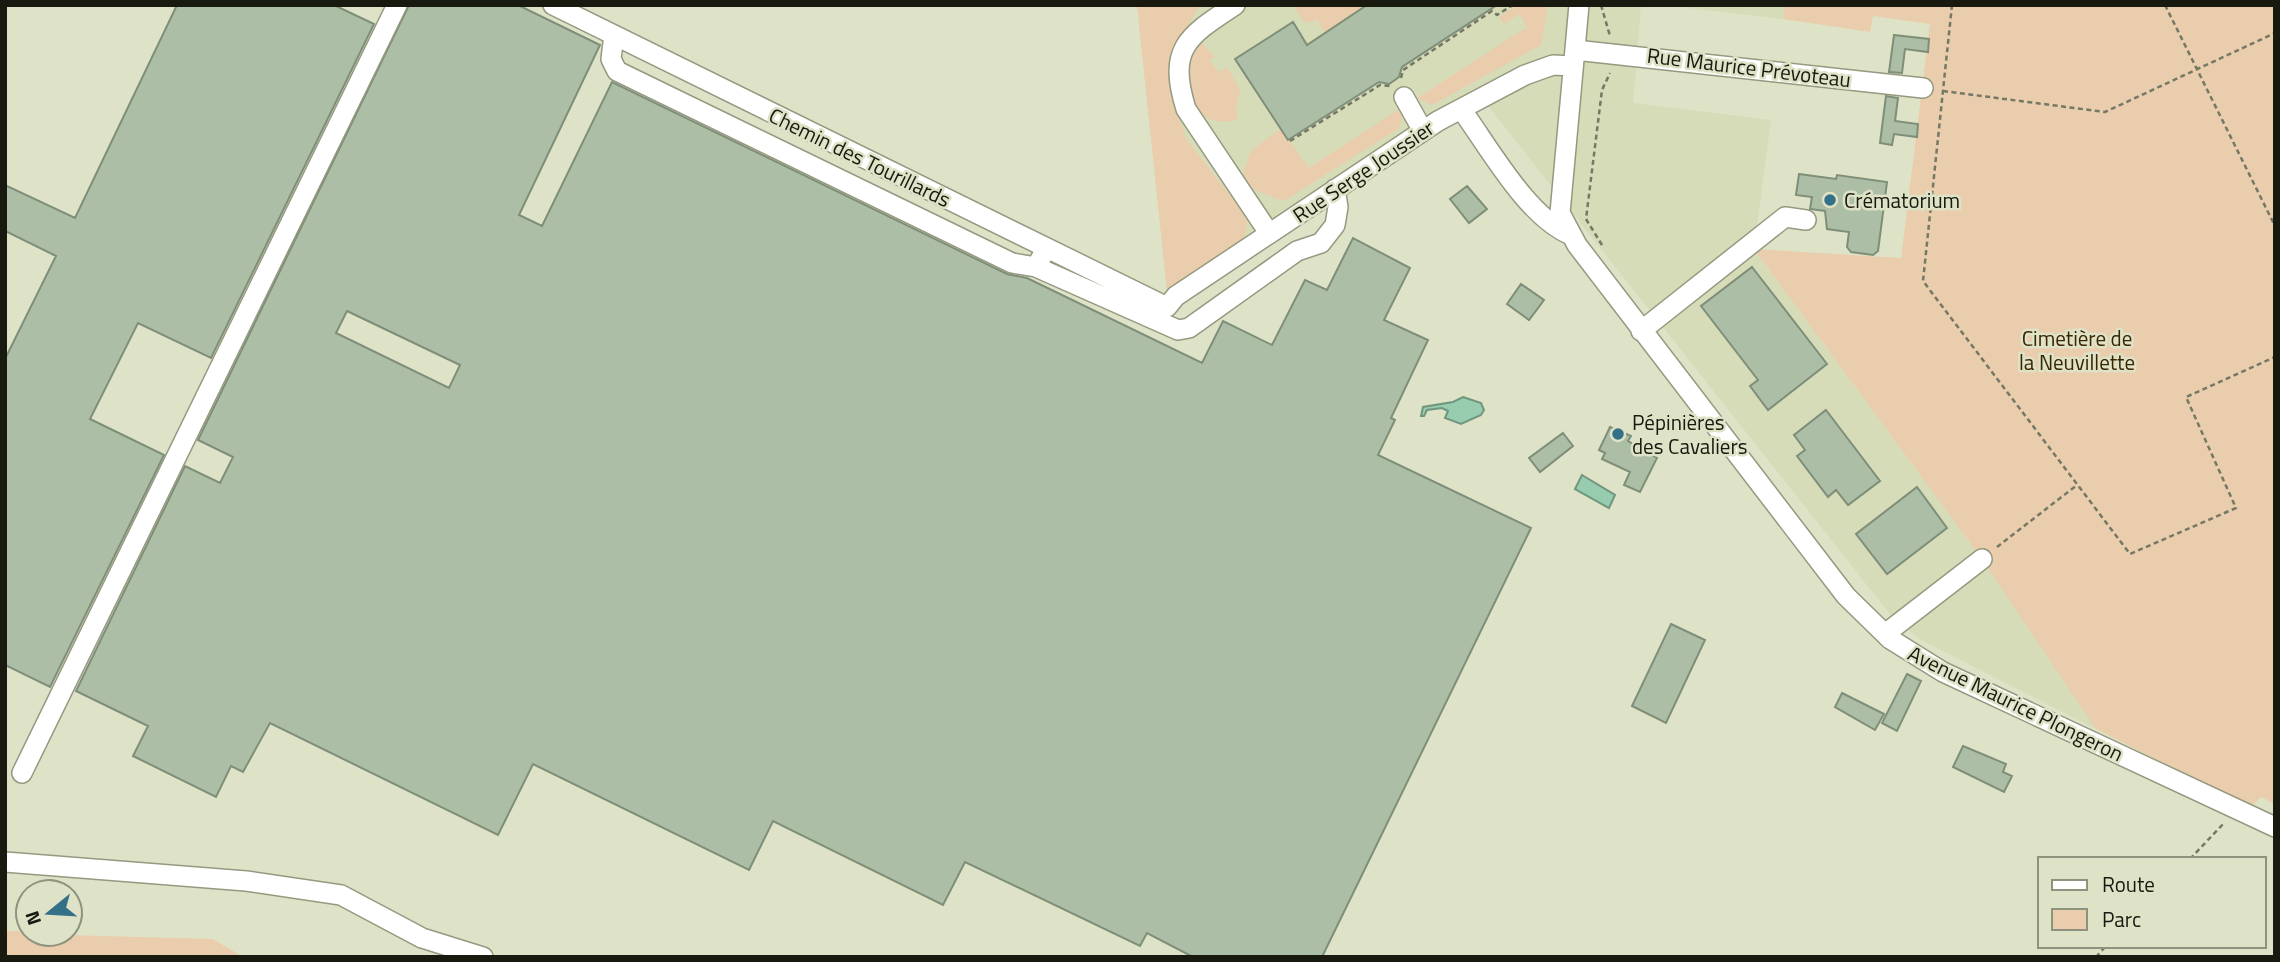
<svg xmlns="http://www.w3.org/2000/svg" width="2280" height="962" font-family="'Titillium Web',sans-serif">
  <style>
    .built { fill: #d6dcb8 }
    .green { fill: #eacdac }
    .water { fill: #97ccaf; stroke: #71967f; stroke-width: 2 }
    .building { fill: #adbea7; stroke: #7e8e78; stroke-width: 2; fill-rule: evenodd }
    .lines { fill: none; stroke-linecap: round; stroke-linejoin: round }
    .minor-casing { stroke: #94997f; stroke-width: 22 }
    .path { stroke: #757865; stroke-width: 2.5; stroke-dasharray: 5 3.5; stroke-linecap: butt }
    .minor { stroke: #fff; stroke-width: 19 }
    .poi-dot { fill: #357089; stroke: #dee3c7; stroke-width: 2.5 }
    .labels { text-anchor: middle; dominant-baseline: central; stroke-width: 5; stroke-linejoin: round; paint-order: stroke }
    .street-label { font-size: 21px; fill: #18190f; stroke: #dee3c7 }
    .poi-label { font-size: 21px; fill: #18190f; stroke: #dee3c7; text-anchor: start }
    .park-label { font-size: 21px; fill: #3c2401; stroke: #dee3c7 }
  </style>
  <rect width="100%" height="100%" fill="#dee3c7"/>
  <path class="built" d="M1137,5H1641L1633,103L1771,120L1754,249L1982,559L2096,729L1921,640L1893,618L1484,101L1167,291Z
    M1663,5H1785L1783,19Z"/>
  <path class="green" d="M1137,5H1200L1183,34L1175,93L1180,122L1187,140L1248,218L1243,245L1167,291Z
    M1293,5H1367L1325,33L1317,20L1305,23Z
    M1518,5H1548L1541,45L1432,105L1417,98L1527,27L1519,14L1504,24L1499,17Z
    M1785,5H2275V804L2261,797L2251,807L2096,729L1982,559L1754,249L1901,258L1930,24L1873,16L1870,32L1783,19Z
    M1199,40L1215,57L1210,60L1218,72L1227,67L1240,89L1236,109L1238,119C1214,127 1203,117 1187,100L1188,57Z
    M1401,108L1403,115L1399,128L1284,201L1254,190L1243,174L1251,151L1280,129L1309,168Z
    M5,931H28V934L213,939L243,957H5Z"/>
  <path class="water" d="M1463,397L1481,403L1484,410L1481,415L1461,424L1445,418L1448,411L1442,408L1427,410L1424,416H1421L1423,407L1453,402Z
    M1582,475L1615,495L1609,508L1575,489Z"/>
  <path class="building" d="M177,5H334L374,24L211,358L138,323L90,419L164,455L50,687L5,665V359L56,256L5,231V185L75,218Z
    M409,5H518L600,45L519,215L542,226L612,82L1007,274L1027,278L1202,363L1223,321L1272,345L1305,280L1327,290L1353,238L1410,268L1384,320L1428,340L1391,418L1395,420L1378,455L1531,528L1322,957H1193L1147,933L1140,946L965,862L943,905L773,821L749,870L533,764L498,835L270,723L243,772L231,766L216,797L133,756L148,726L76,691L185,466L220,483L233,457L198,440ZM347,311L460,365L449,388L336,333Z
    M1367,5H1497L1402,67L1399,77L1395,80L1389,84L1379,82L1288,140L1235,59L1293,22L1307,45Z
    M1894,35L1929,39L1928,52L1905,49L1902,73L1889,72Z
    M1886,96L1898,98L1895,121L1918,124L1917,137L1894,134L1892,145L1880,143Z
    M1799,174L1836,179L1837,175L1887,182L1878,251L1873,255L1851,252L1847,247L1849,232L1827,229L1825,211L1810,209L1812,197L1796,195Z
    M1467,186L1487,209L1469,223L1450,199Z
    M1752,267L1827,364L1768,410L1750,386L1758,380L1701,306Z
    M1521,284L1544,300L1529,320L1507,304Z
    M1826,410L1880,481L1848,505L1836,490L1828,497L1797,456L1805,450L1794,435Z
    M1610,427L1631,436L1628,441L1657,458L1640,492L1624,485L1630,472L1602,459L1605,453L1599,450Z
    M1563,433L1573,446L1540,472L1529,458Z
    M1917,487L1947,528L1887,574L1856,534Z
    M1671,624L1705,640L1666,723L1632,706Z
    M1907,674L1921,681L1897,731L1882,723Z
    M1842,693L1884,714L1875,730L1835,707Z
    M1963,746L2006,764L2003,772L2012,776L2004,792L1953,767Z"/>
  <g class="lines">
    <defs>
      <path id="minor" d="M553,5L1167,307L1176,296L1438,121L1525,75L1553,65L1573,66
        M1235,5C1188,36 1167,48 1186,109L1269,233
        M1579,5L1560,213L1577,245L1846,596L1890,639L1943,672L2275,827
        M614,35L611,59L617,71L1012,263L1036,267L1046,249
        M1575,50L1923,88
        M1404,97L1423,131
        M1461,109C1489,147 1527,217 1571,235
        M1036,267L1178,330L1189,328L1297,251L1321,243L1335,225L1338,207L1335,189
        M1641,331L1785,217L1806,220
        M1885,634L1982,559
        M22,773L397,5
        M5,862L246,881L341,895L422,938L483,957"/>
    </defs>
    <use href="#minor" class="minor-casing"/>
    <path class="path" d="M1601,5L1610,36
      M1952,5L1923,281L2130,554L2236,508L2186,397L2275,357
      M2165,5L2275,226
      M1401,78L1403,70L1492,11L1497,15L1513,5
      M1943,91L2105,112L2275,33
      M1290,141L1380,85L1390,86
      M1602,245L1586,219L1602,90L1610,73
      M1997,547L2077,485
      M2190,859L2225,822
      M2096,957L2106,946"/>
    <use href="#minor" class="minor"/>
  </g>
  <g class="poi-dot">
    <circle cx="1830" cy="200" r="7"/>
    <circle cx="1618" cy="434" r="7"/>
  </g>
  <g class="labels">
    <g class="street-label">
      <text transform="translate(1749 67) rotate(7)">Rue Maurice Prévoteau</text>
      <text transform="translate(860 157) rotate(26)">Chemin des Tourillards</text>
      <text transform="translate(1363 171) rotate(-34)">Rue Serge Joussier</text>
      <text transform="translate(2016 703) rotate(26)">Avenue Maurice Plongeron</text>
    </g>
    <g class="poi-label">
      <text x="1844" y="200">Crématorium</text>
      <text x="1632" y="422">Pépinières<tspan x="1632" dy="24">des Cavaliers</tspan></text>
    </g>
    <g class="park-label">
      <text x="2077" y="338">Cimetière de<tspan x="2077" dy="24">la Neuvillette</tspan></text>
    </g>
  </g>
  <rect width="2280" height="962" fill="none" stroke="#18190f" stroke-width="14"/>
  <rect x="2038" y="857" width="228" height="91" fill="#dee3c7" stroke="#8f927d" stroke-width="2"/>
  <rect x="2052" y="880" width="35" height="10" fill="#ffffff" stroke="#8f927d" stroke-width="2"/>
  <text x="2102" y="892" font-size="21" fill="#18190f">Route</text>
  <rect x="2052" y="909" width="35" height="21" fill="#eacdac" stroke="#8f927d" stroke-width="2"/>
  <text x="2102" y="927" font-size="21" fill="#18190f">Parc</text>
  <g transform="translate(49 913) rotate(252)"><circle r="33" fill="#dee3c7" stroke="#8f927d" stroke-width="2"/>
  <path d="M0-5L12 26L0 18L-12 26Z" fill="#357089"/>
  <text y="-10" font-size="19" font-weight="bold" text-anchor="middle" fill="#18190f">N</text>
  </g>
</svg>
